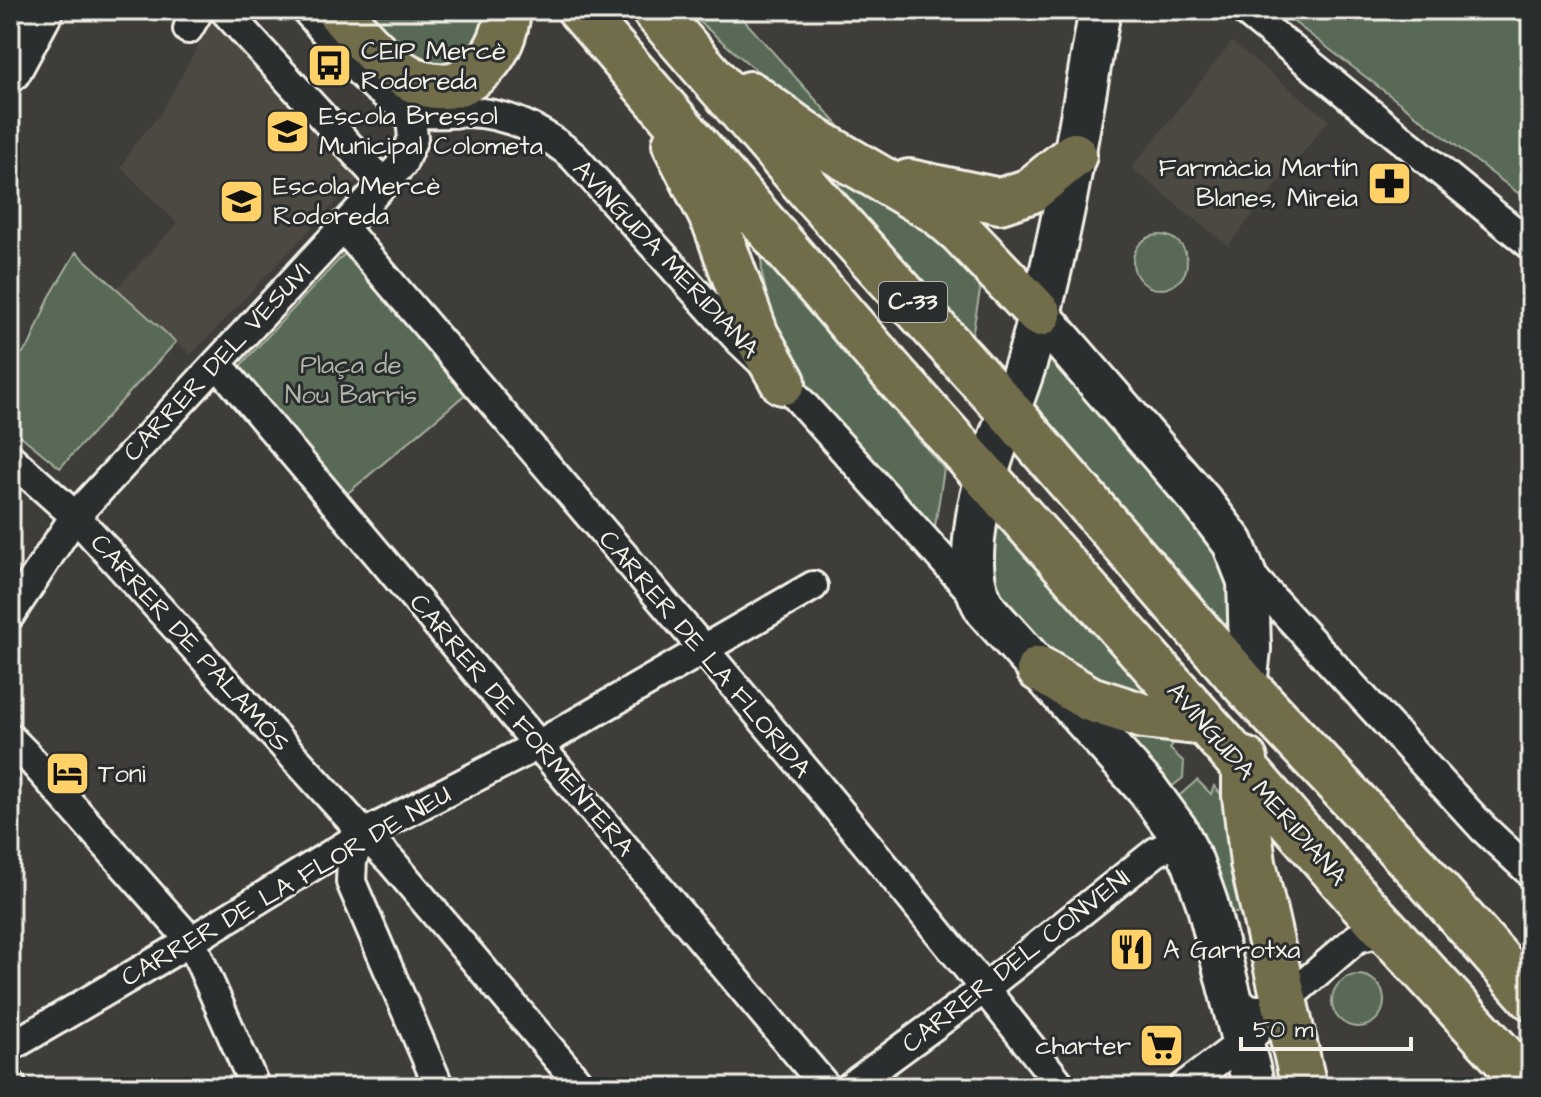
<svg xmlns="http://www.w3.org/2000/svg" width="1541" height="1097" font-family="'Architects Daughter',sans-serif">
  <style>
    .built { fill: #4c4842 }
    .green { fill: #586b56; stroke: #a6ae9f; stroke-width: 2 }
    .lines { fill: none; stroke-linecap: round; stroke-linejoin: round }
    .street-casing { stroke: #f4f1e8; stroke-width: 34 }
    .secondary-casing { stroke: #f4f1e8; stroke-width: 46 }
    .primary-casing { stroke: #f4f1e8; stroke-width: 50 }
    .street { stroke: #2a2d2e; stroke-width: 28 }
    .secondary { stroke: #2a2d2e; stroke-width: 40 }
    .primary { stroke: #716d4b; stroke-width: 44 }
    .labels { text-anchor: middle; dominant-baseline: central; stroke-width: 6; stroke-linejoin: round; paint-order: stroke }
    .shield { fill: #2a2d2e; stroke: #b7b6b0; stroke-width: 2 }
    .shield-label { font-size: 24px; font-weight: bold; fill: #f4f1e8 }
    .poi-label { font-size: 26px; fill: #f4f1e8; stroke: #2a2d2e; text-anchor: start }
    .street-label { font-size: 26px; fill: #f4f1e8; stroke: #2a2d2e }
    .park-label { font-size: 26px; fill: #aeb5a6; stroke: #2a2d2e }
  </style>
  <rect width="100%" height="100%" fill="#3e3d3a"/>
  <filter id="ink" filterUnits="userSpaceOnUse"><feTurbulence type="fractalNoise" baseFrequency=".0125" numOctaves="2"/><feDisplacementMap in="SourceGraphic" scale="16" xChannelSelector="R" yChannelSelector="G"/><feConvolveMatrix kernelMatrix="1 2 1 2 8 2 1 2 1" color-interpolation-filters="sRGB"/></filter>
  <g filter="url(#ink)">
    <path class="built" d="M208,10L361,176L191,355L116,289L177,223L121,168L133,146L159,116L207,30L199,25Z
      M1232,42L1329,120L1228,246L1131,168Z"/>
    <path class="green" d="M361,10H494L469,63L421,69Z
      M687,10H735L850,138C792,100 738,58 687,10Z
      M1278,10H1531V203Z
      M837,184H855L886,194L982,280L972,336Z
      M1133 262a27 27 0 1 1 54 0a27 27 0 1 1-54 0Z
      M348,250L467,393L343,497L237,369Z
      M76,252L176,342L60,468L10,427V368L30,344L49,298Z
      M761,254L944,469L934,533L843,432L789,359L774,327L762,274Z
      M1047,357L1055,361L1150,466L1208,540L1226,572L1232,595L1234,635L1033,402Z
      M1001,524L1156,699L1073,683L1001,606L993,572L996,525Z
      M1090,707L1159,734L1173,744L1170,749L1184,762L1183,778L1170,788Z
      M1197,780L1211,794L1214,786L1224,798L1246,911L1231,914L1227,919L1172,802Z
      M1332 1001a26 26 0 1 1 52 0a26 26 0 1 1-52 0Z"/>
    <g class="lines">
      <defs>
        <path id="street" d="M224,10L372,171
          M306,10C337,44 365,88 407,108C426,117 448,112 468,112C508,113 543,131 573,156L739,340L783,382L980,601
          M1244,10L1531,245
          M188,29L199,10
          M342,226C584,511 832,792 1062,1087
          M217,363L826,1087
          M10,458L75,516L364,834L391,861L582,1087
          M1246,570L1483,828L1531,873
          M10,615L75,516L402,164L413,138L410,110
          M10,738L26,754L191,941L255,1087
          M364,834L352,859L351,882L439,1087
          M1232,1000C1252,1012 1262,1014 1283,1002L1357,938L1378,933L1393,937
          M10,1047L191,941L364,834L538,745L813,586
          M10,1083L12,1087
          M850,1087L985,988L1156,852L1174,843L1184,844
          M1183,1087L1256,1032"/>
        <path id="secondary" d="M1100,10C1080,121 1063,234 1032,343C1016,403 985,460 976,523C972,551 969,586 987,611L1147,789L1177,830L1193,863L1207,903L1254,1087
          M10,71L43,10
          M1039,314L1201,501L1233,543L1248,581L1250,649L1246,686"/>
        <path id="primary" d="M338,10C371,51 430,121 484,66C499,50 506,32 508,10
          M580,10L893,373L1217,736L1359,900L1531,1087
          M654,10L814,195L1009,411L1246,686L1421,872L1531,997
          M750,94L811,138L938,212L960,231L1039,314
          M675,144L716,225L756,335L783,382
          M909,182L1000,201L1030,191L1074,155
          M1039,669L1090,699L1143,716L1205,723
          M1245,760V796L1253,863L1304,1087"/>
      </defs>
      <use href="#street" class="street-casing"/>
      <use href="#secondary" class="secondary-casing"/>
      <use href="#primary" class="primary-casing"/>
      <use href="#street" class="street"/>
      <use href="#secondary" class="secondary"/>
      <use href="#primary" class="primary"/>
    </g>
  </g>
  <defs>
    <symbol id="bus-square" viewBox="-11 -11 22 22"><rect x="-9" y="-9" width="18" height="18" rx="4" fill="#ffd166" stroke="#2a2d2e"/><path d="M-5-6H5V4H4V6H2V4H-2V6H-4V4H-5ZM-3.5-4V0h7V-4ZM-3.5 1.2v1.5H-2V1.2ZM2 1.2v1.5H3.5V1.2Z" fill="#111"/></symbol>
    <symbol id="school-square" viewBox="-11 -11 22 22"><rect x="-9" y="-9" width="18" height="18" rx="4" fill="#ffd166" stroke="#2a2d2e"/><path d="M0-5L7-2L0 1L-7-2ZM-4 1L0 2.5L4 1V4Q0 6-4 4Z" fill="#111"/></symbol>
    <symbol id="pharmacy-square" viewBox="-11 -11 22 22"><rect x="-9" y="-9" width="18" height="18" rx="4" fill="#ffd166" stroke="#2a2d2e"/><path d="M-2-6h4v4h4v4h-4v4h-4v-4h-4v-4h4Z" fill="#111"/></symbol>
    <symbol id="hotel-square" viewBox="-11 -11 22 22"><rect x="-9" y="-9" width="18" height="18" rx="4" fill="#ffd166" stroke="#2a2d2e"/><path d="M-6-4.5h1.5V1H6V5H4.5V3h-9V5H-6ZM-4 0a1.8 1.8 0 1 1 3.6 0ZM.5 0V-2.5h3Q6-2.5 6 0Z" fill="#111"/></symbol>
    <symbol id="restaurant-square" viewBox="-11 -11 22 22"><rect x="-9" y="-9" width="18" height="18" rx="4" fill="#ffd166" stroke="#2a2d2e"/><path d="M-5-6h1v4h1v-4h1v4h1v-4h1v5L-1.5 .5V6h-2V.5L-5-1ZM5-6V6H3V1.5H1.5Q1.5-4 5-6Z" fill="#111"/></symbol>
    <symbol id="supermarket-square" viewBox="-11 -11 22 22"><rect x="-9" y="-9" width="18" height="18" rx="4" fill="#ffd166" stroke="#2a2d2e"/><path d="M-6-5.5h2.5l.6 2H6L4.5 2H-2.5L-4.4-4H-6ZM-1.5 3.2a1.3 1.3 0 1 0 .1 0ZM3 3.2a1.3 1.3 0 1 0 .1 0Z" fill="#111"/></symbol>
  </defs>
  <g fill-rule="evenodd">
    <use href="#bus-square" x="304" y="40" width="51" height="51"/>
    <use href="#school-square" x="262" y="106" width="51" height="51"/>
    <use href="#pharmacy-square" x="1364" y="158" width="51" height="51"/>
    <use href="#school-square" x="216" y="176" width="51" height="51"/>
    <use href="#hotel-square" x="42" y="748" width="51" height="51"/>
    <use href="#restaurant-square" x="1106" y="924" width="51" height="51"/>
    <use href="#supermarket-square" x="1136" y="1020" width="51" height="51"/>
  </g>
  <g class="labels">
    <rect class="shield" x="879" y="282" width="68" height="40" rx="6"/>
    <g class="shield-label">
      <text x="913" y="302">C-33</text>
    </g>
    <g class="poi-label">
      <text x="361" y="51">CEIP Mercè<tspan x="361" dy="30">Rodoreda</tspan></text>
      <text x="319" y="116">Escola Bressol<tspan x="319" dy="30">Municipal Colometa</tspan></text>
      <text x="1358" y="168" text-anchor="end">Farmàcia Martín<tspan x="1358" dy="30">Blanes, Mireia</tspan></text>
      <text x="273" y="186">Escola Mercè<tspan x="273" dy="30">Rodoreda</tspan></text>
      <text x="98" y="774">Toni</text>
      <text x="1163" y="950">A Garrotxa</text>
      <text x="1131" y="1046" text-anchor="end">charter</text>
    </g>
    <g class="street-label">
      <text transform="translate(666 259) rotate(47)">AVINGUDA MERIDIANA</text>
      <text transform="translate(217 362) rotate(-47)">CARRER DEL VESUVI</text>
      <text transform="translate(190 643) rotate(48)">CARRER DE PALAMÓS</text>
      <text transform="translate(705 654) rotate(50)">CARRER DE LA FLORIDA</text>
      <text transform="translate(522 725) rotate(50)">CARRER DE FORMENTERA</text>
      <text transform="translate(1257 784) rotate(49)">AVINGUDA MERIDIANA</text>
      <text transform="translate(286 886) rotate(-30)">CARRER DE LA FLOR DE NEU</text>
      <text transform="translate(1016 961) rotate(-38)">CARRER DEL CONVENI</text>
    </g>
    <g class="park-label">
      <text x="351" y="365">Plaça de<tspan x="351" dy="30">Nou Barris</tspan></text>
    </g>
  </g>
  <rect width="1541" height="1097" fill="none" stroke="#2a2d2e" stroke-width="40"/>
  <rect x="20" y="20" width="1501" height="1057" fill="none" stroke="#f4f1e8" stroke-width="3" filter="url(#ink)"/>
  <path d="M1241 1037v12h170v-12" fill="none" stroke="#f4f1e8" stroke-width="4"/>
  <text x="1253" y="1037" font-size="24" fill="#f4f1e8" stroke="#2a2d2e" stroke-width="6" paint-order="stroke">50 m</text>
</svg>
